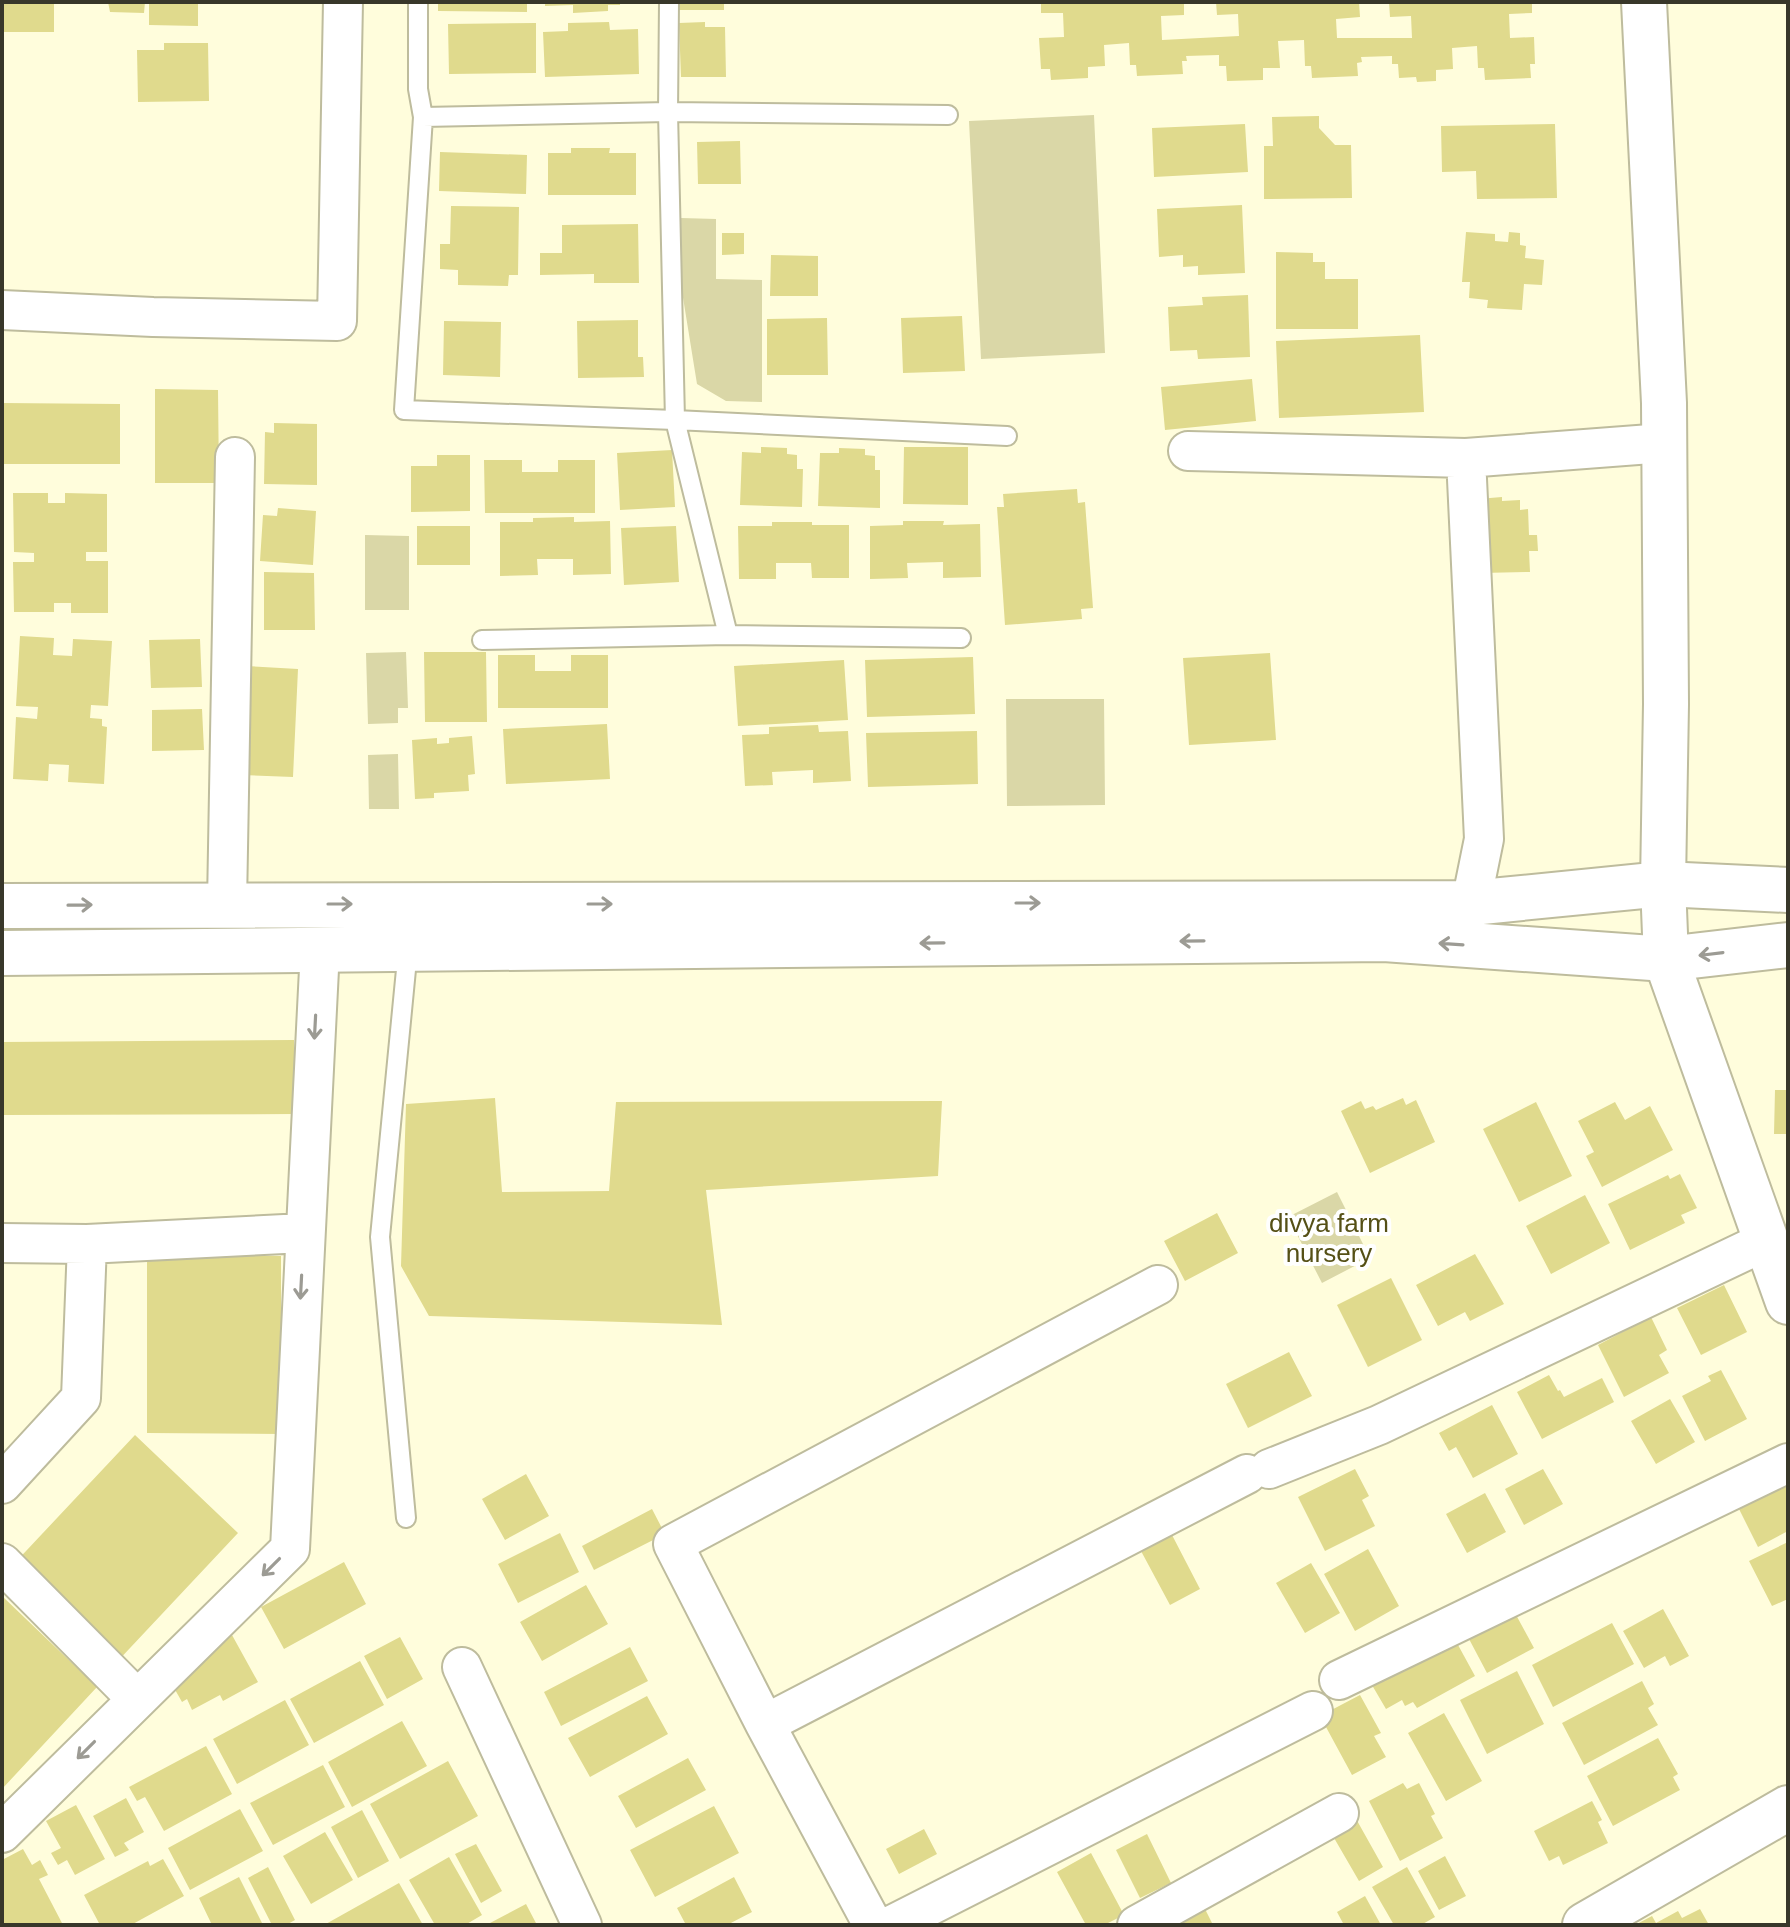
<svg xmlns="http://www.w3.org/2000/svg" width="1790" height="1927" font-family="Helvetica,sans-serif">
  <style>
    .green { fill: #dad7a7 }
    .building { fill: #e0da8d }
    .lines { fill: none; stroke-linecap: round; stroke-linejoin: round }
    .service-casing { stroke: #bebc9d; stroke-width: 22 }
    .minor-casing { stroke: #bebc9d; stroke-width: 42 }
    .tertiary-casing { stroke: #bebc9d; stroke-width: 48 }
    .secondary-casing { stroke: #bebc9d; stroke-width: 48 }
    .service { stroke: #fff; stroke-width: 18 }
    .minor { stroke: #fff; stroke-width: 38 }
    .tertiary { stroke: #fff; stroke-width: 44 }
    .secondary { stroke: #fff; stroke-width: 44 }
    .oneway { stroke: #9c9b94 }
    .labels { text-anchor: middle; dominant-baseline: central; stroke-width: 8; stroke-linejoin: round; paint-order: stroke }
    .park-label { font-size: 26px; fill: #555016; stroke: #fff }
  </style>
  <rect width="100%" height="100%" fill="#fffddc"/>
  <path class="green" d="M1094,115L1105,353L981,359L969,121Z
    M681,218L716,219V279L762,280V402L726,401L697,384L680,279Z
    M365,535L409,536V610H365Z
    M406,652L408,708H398V723L368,724L366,653Z
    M1006,699H1104L1105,805L1007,806Z
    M398,754L399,809H369L368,755Z
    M1337,1192L1370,1258L1322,1283L1288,1217Z"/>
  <path class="building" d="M2,2H54V32H2Z
    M108,2H145L144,13L110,12Z
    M149,2H198V26L149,25Z
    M438,2H527V12L438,11Z
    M545,2H620V5H608V11L573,13V5L545,6Z
    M678,2H724V10H678Z
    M1041,2H1184V15L1161,16L1162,40L1239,36L1238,14L1217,15L1216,2H1359L1360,17L1336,19L1337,38H1412L1411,16L1390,17L1389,2H1532V13L1509,14L1510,38L1534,37L1535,64H1530L1531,78L1485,80L1484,68H1478L1477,46L1452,48L1453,69L1436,70V81L1417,82L1416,77L1399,78L1398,64H1392V56L1361,57L1362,62L1357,63L1358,76L1312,78L1311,66H1305L1304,40L1278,41L1280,68H1263V80L1227,81L1226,66H1219V55L1186,56L1187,61H1182L1183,74L1137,76L1136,65H1130L1129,43L1104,45L1105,66L1088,67V78L1051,80L1050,69H1041L1039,38L1064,37L1063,13H1041Z
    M609,22L610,30L638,29L639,74L545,77L543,32L568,31V23Z
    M705,22V27H725L726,77H681L679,23Z
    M536,23V73L449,74L448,24Z
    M164,43H208L209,101L138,102L137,50H164Z
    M1319,116V128L1335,145H1351L1352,198L1264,199V146H1273L1272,117Z
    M1245,124L1248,172L1154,177L1152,128Z
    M1555,124L1557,198L1477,199L1476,171L1442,172L1441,126Z
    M740,141L741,184H698L697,142Z
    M571,148H610L609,153H636V195H548V153H571Z
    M440,152L527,155L526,194L439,191Z
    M1242,205L1245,273L1198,275V266L1183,267V255L1159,257L1157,209Z
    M451,206L519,207L518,275H509L508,286L458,285V270L440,269V244H450Z
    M638,224L639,283H594V274L540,275V253H562V225Z
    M1466,232L1495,234V241L1508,242L1509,232L1520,233V245L1526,246L1525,258L1544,260L1542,285L1524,284L1522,310L1487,308L1488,300L1469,298L1470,282H1462Z
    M722,233H744V254L722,255Z
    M1276,252L1313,253V262H1325V279H1358V329H1276Z
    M771,255L818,256V296H770Z
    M1248,295L1250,357L1198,359L1197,350L1170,351L1168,307L1203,305L1202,297Z
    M962,316L965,371L903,373L901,318Z
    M827,318L828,375H767V319Z
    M638,320V357H643L644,377L578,378L577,321Z
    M444,321L501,322L500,377L443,375Z
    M1420,335L1424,412L1279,418L1276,341Z
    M1252,379L1256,421L1165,430L1161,387Z
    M155,389L218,390L219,483H155Z
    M2,403L120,404V464H2Z
    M274,423L317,424V485L264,484L265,432L274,433Z
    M761,447L787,448V454L797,455V469H803L802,507L740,505L742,452L761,453Z
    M904,447H968V505L903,504Z
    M839,448L865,449V455L875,456V470H880V508L818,506L820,453H839Z
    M672,450L675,507L620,510L617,453Z
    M437,455H470V511L411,512V466H437Z
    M484,460H522V472H558V460H595V513H485Z
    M1077,489L1078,503L1085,502L1093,608L1081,609L1082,619L1005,625L997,507H1004L1003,494Z
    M13,493H48V503H65V493L107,494V552H86V561H108V613H71V603H54V612H14L13,562H34V553L14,552Z
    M1502,497V501L1520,500V510L1528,509L1529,535H1537L1538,551H1529L1530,572L1481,573L1478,499Z
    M278,508L316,511L313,565L260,561L263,515L277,516Z
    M574,517V522L610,521L611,574L573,575V559H537L538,575L500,576V522H533V518Z
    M903,521H944L943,525L980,524L981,577L943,578V562L907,563L908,578L870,579V526L903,525Z
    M772,522H812V525H849V578H812L811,563H776V579H739L738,526H772Z
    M417,526H470V565H417Z
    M676,526L679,582L624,585L621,528Z
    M264,572L314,573L315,630H264Z
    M20,636L54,638L53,655L72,656L73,639L112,641L108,706L91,705L90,718L102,719V726L107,727L104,784L68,782L69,765L49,764L48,781L13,779L16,717L37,719L38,707L16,706Z
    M200,639L202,687L151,688L149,640Z
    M424,652H486L487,722H425Z
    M1270,653L1276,740L1189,745L1183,658Z
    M498,655H535V671H571V655H608V708H498Z
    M973,657L975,714L867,717L865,660Z
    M844,660L848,720L738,726L734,666Z
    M246,666L298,669L293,777L241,775Z
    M202,709L204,750L152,751V710Z
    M607,724L610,779L506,784L503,729Z
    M818,725L819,732L848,731L851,781L813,783V770L772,772L773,785L745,786L742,735L769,734V727Z
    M977,731L978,784L868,787L866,733Z
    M472,736L475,774L468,775L469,791L434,793V798L415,799L412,740L437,738V744L449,743V738Z
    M294,1040L295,1114L2,1115V1042Z
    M1775,1090H1788V1134H1774Z
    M495,1098L502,1192L609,1191L616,1102L942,1101L938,1176L706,1190L722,1325L429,1316L401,1266L406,1104Z
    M1403,1098L1406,1105L1416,1100L1435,1142L1370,1173L1341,1111L1361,1101L1365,1109L1373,1106L1376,1110Z
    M1536,1102L1572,1176L1519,1202L1483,1129Z
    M1615,1102L1625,1120L1650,1106L1673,1150L1602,1187L1586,1156L1594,1152L1578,1121Z
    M1680,1174L1697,1208L1681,1215L1685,1223L1630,1250L1608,1204L1668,1175L1670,1179Z
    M1585,1195L1610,1243L1551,1274L1526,1226Z
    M1217,1213L1238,1253L1185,1281L1164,1241Z
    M1475,1254L1504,1304L1470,1321L1465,1312L1438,1326L1416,1285Z
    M147,1255L281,1256V1434L147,1433Z
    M1391,1278L1422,1340L1368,1367L1337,1305Z
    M1724,1285L1747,1332L1701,1355L1677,1308Z
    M1651,1317L1667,1350L1659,1355L1669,1373L1624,1397L1598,1345Z
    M1289,1352L1312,1396L1248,1428L1226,1384Z
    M1721,1370L1747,1419L1705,1441L1682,1396L1711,1381L1708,1376Z
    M1549,1375L1558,1391L1560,1390L1564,1397L1602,1378L1614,1402L1542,1439L1517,1392Z
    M1670,1399L1695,1442L1656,1464L1631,1421Z
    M1492,1405L1518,1454L1473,1478L1456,1447L1449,1451L1439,1433Z
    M135,1435L238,1533L115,1664L11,1567Z
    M1355,1469L1369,1496L1362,1500L1375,1526L1325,1551L1298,1497Z
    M1543,1469L1563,1504L1524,1525L1505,1489Z
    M526,1474L549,1516L505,1540L482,1499Z
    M1788,1474V1531L1758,1547L1735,1501Z
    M1485,1493L1506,1532L1467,1553L1446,1514Z
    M652,1509L665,1534L594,1570L582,1546Z
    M560,1533L579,1572L518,1603L498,1564Z
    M1172,1535L1200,1589L1170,1605L1141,1551Z
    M1788,1542V1599L1772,1606L1749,1561Z
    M1368,1549L1399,1606L1355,1631L1324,1574Z
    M344,1562L366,1604L284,1649L261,1607Z
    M1311,1563L1340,1613L1305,1633L1276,1583Z
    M586,1585L608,1624L542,1661L520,1622Z
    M2,1596L97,1687L2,1789Z
    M1509,1602L1534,1648L1487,1673L1469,1639L1480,1633L1474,1621Z
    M1663,1609L1689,1656L1670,1666L1665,1656L1644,1668L1623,1631Z
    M1612,1623L1634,1664L1553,1707L1532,1665Z
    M1452,1634L1475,1676L1417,1708L1413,1702L1405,1706L1402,1700L1386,1709L1369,1680Z
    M232,1635L258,1682L223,1701L220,1695L192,1710L187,1699L182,1702L165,1672Z
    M400,1637L423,1679L387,1699L364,1656Z
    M630,1647L648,1681L561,1726L544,1692Z
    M360,1661L384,1705L314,1743L290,1699Z
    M1517,1671L1544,1724L1487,1754L1460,1700Z
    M1642,1681L1654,1704L1648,1708L1658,1725L1584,1765L1562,1723Z
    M1360,1695L1381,1733L1374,1736L1386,1757L1352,1775L1320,1716Z
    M647,1696L668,1734L590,1777L568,1738Z
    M285,1700L309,1745L237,1784L213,1739Z
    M1444,1713L1482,1781L1446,1801L1408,1733Z
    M402,1721L427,1766L352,1807L328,1762Z
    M1658,1738L1678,1774L1673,1777L1680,1790L1613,1826L1587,1776Z
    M206,1746L232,1794L164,1831L145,1797L137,1801L129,1787Z
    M688,1758L706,1790L636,1828L618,1796Z
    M448,1761L478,1816L400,1859L370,1804Z
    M323,1765L345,1807L273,1845L250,1803Z
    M1403,1783L1407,1789L1419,1783L1435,1814L1431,1816L1443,1838L1400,1861L1369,1801Z
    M126,1798L144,1832L124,1843L129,1850L115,1857L93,1816Z
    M1592,1801L1602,1820L1598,1822L1608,1843L1563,1865L1559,1856L1549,1861L1534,1831Z
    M76,1805L105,1859L75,1875L67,1860L58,1865L51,1853L61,1848L46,1821Z
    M714,1806L739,1853L655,1897L630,1850Z
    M240,1809L263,1851L190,1890L168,1848Z
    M362,1810L389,1861L358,1878L331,1827Z
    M1355,1817L1383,1867L1359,1881L1330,1831Z
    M924,1829L937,1854L899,1874L886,1849Z
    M325,1832L353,1880L311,1904L283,1856Z
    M1147,1834L1171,1883L1140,1898L1116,1850Z
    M476,1844L502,1891L481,1903L455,1854Z
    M23,1849L32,1865L40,1860L48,1875L39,1879L63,1925H2V1860Z
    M1091,1853L1124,1915L1104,1925H1086L1057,1872Z
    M1445,1856L1466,1896L1439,1910L1418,1871Z
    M449,1857L482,1915L465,1925H435L409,1880Z
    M163,1859L184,1896L131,1925H100L84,1895L148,1861L150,1866Z
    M268,1867L295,1920L286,1925H272L248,1878Z
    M1407,1867L1435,1917L1421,1925H1394L1372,1887Z
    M239,1877L263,1925H212L199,1898Z
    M734,1877L752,1912L727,1925H686L677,1908Z
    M399,1883L423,1925H324Z
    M1365,1896L1381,1925H1344L1337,1912Z
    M526,1904L537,1925H491L490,1923Z
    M1203,1905L1213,1925H1164Z
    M1700,1909L1709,1925H1635L1652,1916L1656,1923L1678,1911L1682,1918Z"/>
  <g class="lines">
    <defs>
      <path id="service" d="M418,2V89L423,117L404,410L675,420L1007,436
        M669,2L668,112L675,420L728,635
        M423,117L668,112L948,115
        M482,640L728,635L961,638
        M406,1518L380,1237L408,949"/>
      <path id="minor" d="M2,310L153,317L337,321L343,2
        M1188,451L1466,458L1664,443
        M1466,458L1484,839L1471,903
        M227,904L235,457
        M2,1243L87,1244L304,1233
        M1269,1469L1379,1425L1766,1241
        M2,1484L81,1398L87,1244
        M2,1563L137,1699
        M462,1667L582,1925
        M1339,1680L1788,1463
        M765,1724L1247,1474
        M2,1833L290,1549L320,949
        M873,1925L765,1724L673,1544L1158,1285
        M892,1925L1313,1711
        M1137,1925L1339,1813"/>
      <path id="tertiary" d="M1644,2L1664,403L1666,704L1663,884L1666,959L1788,1302
        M1585,1925L1788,1808"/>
      <path id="secondary" d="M2,906L1471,903L1663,884L1788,890
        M2,953L1384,939L1666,959L1788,945"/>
    </defs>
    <use href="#service" class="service-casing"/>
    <use href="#minor" class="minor-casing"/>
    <use href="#tertiary" class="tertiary-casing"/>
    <use href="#secondary" class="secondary-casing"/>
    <use href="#service" class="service"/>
    <use href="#minor" class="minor"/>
    <use href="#tertiary" class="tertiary"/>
    <use href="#secondary" class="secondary"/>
  </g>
  <defs><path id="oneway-shaft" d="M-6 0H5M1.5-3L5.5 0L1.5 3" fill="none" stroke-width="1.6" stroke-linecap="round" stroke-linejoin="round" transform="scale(2)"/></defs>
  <g class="oneway">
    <use href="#oneway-shaft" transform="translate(1028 903)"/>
    <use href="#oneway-shaft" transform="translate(340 904)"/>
    <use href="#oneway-shaft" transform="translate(600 904)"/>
    <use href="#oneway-shaft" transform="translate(80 905) rotate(-1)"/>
    <use href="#oneway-shaft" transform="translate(1192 941) rotate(179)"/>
    <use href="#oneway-shaft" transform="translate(932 943) rotate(179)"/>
    <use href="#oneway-shaft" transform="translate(1451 944) rotate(-176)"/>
    <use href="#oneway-shaft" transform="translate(1711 954) rotate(173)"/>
    <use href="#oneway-shaft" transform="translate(315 1027) rotate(93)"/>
    <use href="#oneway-shaft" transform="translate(301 1287) rotate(93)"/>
    <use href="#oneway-shaft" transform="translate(271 1567) rotate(135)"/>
    <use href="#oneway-shaft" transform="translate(86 1750) rotate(135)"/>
  </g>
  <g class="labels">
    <g class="park-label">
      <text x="1329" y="1223">divya farm<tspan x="1329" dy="30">nursery</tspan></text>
    </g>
  </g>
  <rect width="1790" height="1927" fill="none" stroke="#38372a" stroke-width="8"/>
</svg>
